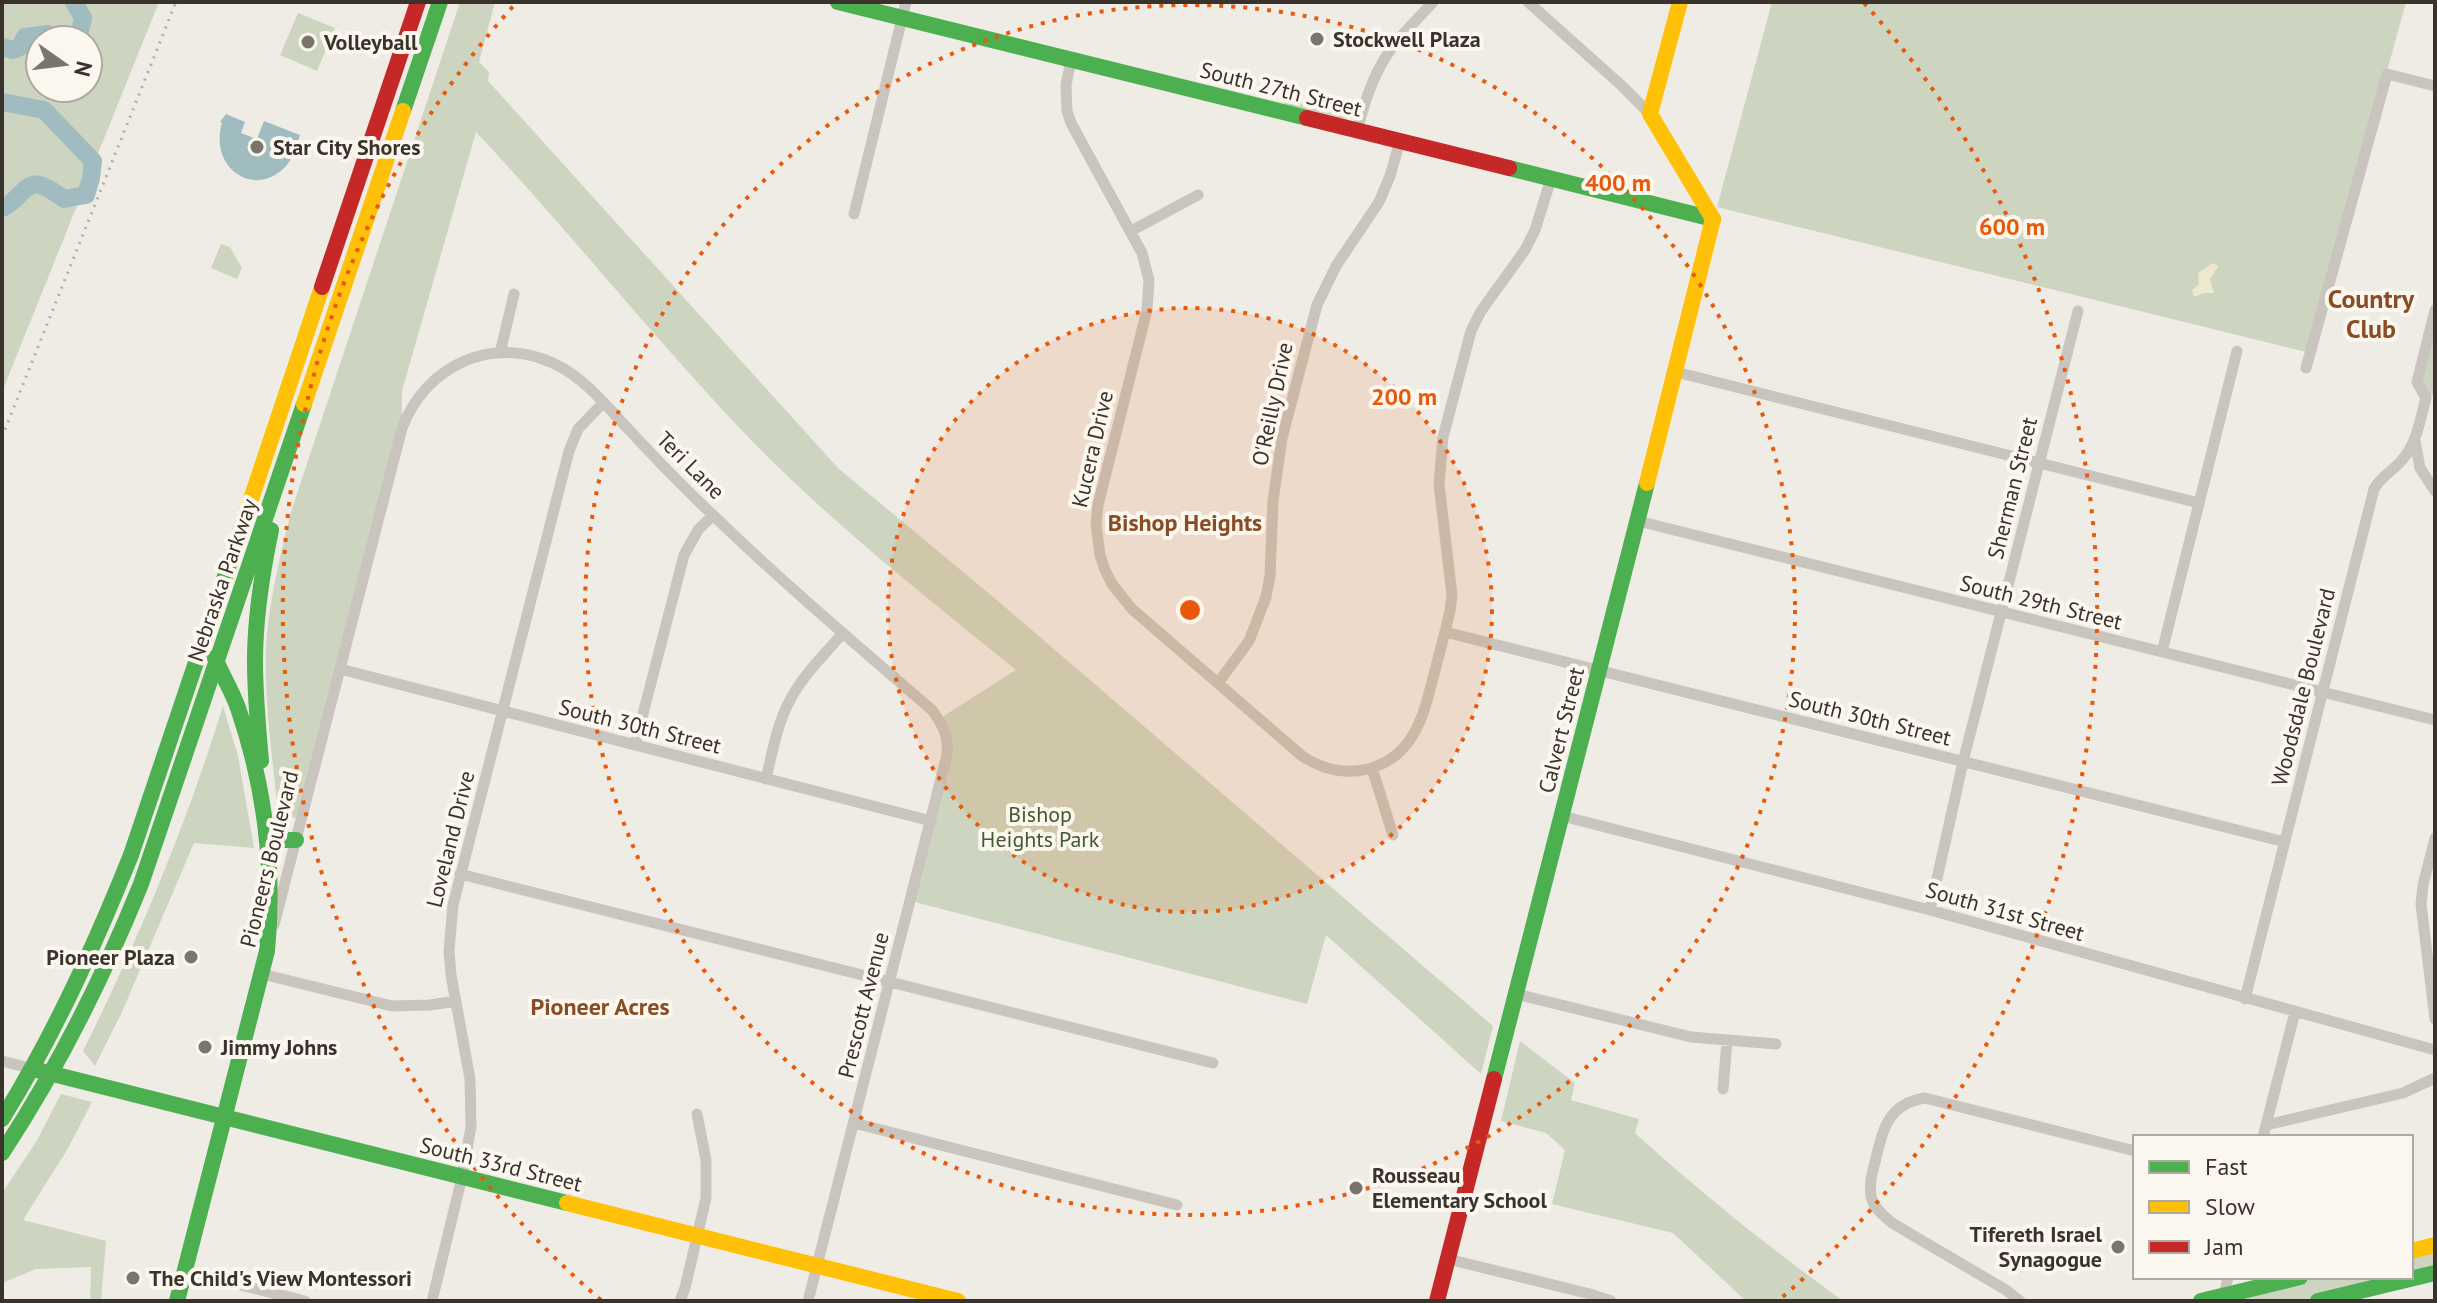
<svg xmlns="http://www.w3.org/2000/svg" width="2437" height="1303" font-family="'PT Sans',sans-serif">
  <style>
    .green { fill: #cdd5c0; fill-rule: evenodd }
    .sand { fill: #eee8cd }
    .water { fill: #a1bcc1 }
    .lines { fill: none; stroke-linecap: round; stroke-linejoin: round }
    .river { stroke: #a1bcc1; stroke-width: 18 }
    .street { stroke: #c9c5be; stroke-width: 11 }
    .fast { stroke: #4caf50; stroke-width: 16 }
    .slow { stroke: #ffc107; stroke-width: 16 }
    .jam { stroke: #c62828; stroke-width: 16 }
    .rail { stroke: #b1ada8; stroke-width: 3; stroke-dasharray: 2 6; stroke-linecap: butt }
    .ring { fill: none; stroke: #e8590c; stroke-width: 4; stroke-dasharray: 4 8 }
    .poi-dot { fill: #79746c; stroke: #fbf7ee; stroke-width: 3 }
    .labels { text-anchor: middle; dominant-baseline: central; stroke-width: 8; stroke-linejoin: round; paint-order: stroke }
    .poi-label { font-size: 22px; font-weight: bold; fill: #3a332b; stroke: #fbf7ee; text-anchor: start }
    .street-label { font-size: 22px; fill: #3a332b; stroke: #fbf7ee }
    .park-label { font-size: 22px; fill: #43592f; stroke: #fbf7ee }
    .neighbourhood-label { font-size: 24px; font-weight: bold; fill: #894d25; stroke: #fbf7ee }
    .quarter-label { font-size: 26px; font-weight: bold; fill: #894d25; stroke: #fbf7ee }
    .centre { fill: #e8590c; stroke: #fbf7ee; stroke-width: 4 }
    .ring-label { font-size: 24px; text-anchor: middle; font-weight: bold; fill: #e8590c; stroke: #fbf7ee; stroke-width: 8; stroke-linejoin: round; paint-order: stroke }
  </style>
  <rect width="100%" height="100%" fill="#efece5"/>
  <path class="green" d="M2,2H159L2,392ZM40,40H88V88H40Z
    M460,2H495L479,62L489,72L488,81L838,468L998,601L1493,1026L1481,1074L1326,935L1307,1004L911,901L947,755L939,719L1016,670C925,596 833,524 751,440C656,341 570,232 476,132L402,391V428L302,819L278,815C273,757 262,692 267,634C271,592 281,553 291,512Z
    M1772,2H2406L2310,353L1717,207Z
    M298,13L335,28L317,71L280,55Z
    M1279,96L1350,114L1349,118L1338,119L1285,105Z
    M221,244L230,247L242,268L237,279L211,268Z
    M2435,310V393L2426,398L2417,382Z
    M223,706L238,756L254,848L194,843L122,1012L95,1066L83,1051C139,939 186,825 223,706Z
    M1520,1041L1575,1083L1571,1100L1639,1119L1635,1133C1701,1193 1771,1249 1843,1301H1746L1673,1233L1552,1204L1565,1150L1546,1133L1501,1121Z
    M61,1094L92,1102L67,1150L23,1220L106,1241L101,1301H90L91,1267L36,1269L2,1283V1193L36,1142Z
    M2435,1245V1273L2318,1301H2201L2300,1277H2411V1251Z"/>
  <path class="sand" d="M2213,263L2218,266L2210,280L2214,293H2203L2194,297L2192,290L2199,284L2198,273Z"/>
  <path class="water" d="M226,114L245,122L241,133L257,139L264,121L300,135C296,147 293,160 283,169C251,198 209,166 222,123L220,122Z"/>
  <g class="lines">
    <path class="river" d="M74,2L83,18L78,40
      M2,47L13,50L20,47L25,37L48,34L55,40
      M2,102L44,110L93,161L91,178L86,195L64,199C57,194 48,187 40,185C25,181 16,204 2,208"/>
    <path class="street" d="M1528,2L1621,85L1650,114
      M1071,60L1066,85L1067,111L1071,123L1142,253L1149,280L1147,310L1098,505L1096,524L1100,555L1105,570L1112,584L1132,609L1302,756C1322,769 1344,775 1368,769C1413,757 1423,718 1433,678C1439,655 1445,633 1450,611L1452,595L1439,484L1443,437L1471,331L1481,311L1525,250L1535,230L1551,179
      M1357,131C1364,104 1372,78 1387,55C1400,35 1418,19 1433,2
      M854,214L906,2
      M1131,231L1198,195
      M500,353L514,294
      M2306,368L2387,74L2435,86
      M1676,372L2199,503
      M2415,441L2420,468L2435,491
      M1638,521L2435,720
      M1445,632L2285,842
      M2162,652L2237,351
      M340,669L931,821
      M1218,683L1249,641L1266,597L1270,576L1273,501L1282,438L1317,305L1336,266L1379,202L1390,176L1400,141
      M635,745L684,555L698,530L713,515
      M1372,768L1393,835
      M766,779C772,753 777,725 789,702C802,676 824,655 843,633
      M1562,816L1930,910L2435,1050
      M2435,838L2423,885L2421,904L2435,1019
      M460,874L1213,1063
      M1930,910L1963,762L2078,311
      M274,925L402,428C426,365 493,334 555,364C586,379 609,409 632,433C658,461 685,489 713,515C783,583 858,646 932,710C943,725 949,736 947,755L808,1301
      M262,974L392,1006L430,1005L456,1001
      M1516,994L1691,1037L1776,1044
      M2245,999L2374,489C2381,476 2393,471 2402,460C2417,443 2420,420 2426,398L2417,382L2435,310
      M2,1061L33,1069
      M1723,1089L1727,1041
      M854,1123L1177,1205
      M2266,1125L2403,1093L2435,1078
      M2263,1137L2295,1012
      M1448,1259L1590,1294L1611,1301
      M185,1271L305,1301
      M2223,1300L2228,1277
      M432,1301L462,1177L471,1127L470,1079L451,975L449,951L453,905L569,451L578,429L603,403
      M680,1301L685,1288L706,1198V1160L697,1114
      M2020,1301L2006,1290L1892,1223C1885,1217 1875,1209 1872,1200C1868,1187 1872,1174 1875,1162C1883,1130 1887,1104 1925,1098L2135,1151"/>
    <path class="fast" d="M838,2L1307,118
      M403,111L440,2
      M1509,168L1713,219
      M215,658C222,675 232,691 238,708C265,787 275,868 267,951
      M261,761C258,728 255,694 255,661C255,617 262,573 271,530
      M267,830L280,840H296
      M33,1069L567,1203
      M1494,1079L1647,483
      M2,1119C54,1035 94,947 131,855L241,529
      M2,1153C58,1068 103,978 141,884L304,404
      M177,1301L267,951
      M2201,1301L2300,1277
      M2318,1301L2435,1273"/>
    <path class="slow" d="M304,404L403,111
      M1647,483L1713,219L1650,114L1680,2
      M241,529L322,287
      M567,1203L958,1301
      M2411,1251L2435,1245"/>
    <path class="jam" d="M1307,118L1509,168
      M322,287L418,2
      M1437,1301L1494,1079"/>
    <path class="rail" d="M2,437L176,2"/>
  </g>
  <circle cx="1190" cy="610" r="302" fill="#e8590c" fill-opacity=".12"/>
  <g class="ring">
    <circle cx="1190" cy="610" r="302"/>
    <circle cx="1190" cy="610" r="605"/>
    <path d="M601 1300A907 907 0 0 1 516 3M1864 3A907 907 0 0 1 1779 1300"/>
  </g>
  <g class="poi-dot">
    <circle cx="1317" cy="39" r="8"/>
    <circle cx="308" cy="42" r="8"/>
    <circle cx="257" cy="147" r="8"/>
    <circle cx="191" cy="957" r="8"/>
    <circle cx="205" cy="1047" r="8"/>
    <circle cx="1356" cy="1188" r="8"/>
    <circle cx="2118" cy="1247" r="8"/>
    <circle cx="133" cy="1278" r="8"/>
  </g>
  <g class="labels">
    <g class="poi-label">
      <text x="1333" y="39">Stockwell Plaza</text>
      <text x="324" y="42">Volleyball</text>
      <text x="273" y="147">Star City Shores</text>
      <text x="175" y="957" text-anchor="end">Pioneer Plaza</text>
      <text x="221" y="1047">Jimmy Johns</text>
      <text x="1372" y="1175">Rousseau<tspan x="1372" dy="25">Elementary School</tspan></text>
      <text x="2102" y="1234" text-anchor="end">Tifereth Israel<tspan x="2102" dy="25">Synagogue</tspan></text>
      <text x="149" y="1278">The Child's View Montessori</text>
    </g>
    <g class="street-label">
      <text transform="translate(1281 89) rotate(14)">South 27th Street</text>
      <text transform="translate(1272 404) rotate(-78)">O'Reilly Drive</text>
      <text transform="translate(1092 449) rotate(-77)">Kucera Drive</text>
      <text transform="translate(691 465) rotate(45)">Teri Lane</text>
      <text transform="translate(2012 488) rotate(-76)">Sherman Street</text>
      <text transform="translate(222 580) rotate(-71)">Nebraska Parkway</text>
      <text transform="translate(2041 602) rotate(14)">South 29th Street</text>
      <text transform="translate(2303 687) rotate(-76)">Woodsdale Boulevard</text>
      <text transform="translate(1870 718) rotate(14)">South 30th Street</text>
      <text transform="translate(640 726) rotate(14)">South 30th Street</text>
      <text transform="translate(1561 730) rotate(-76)">Calvert Street</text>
      <text transform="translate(450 839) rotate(-76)">Loveland Drive</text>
      <text transform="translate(269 859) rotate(-76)">Pioneers Boulevard</text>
      <text transform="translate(2005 911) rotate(16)">South 31st Street</text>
      <text transform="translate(863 1005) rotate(-76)">Prescott Avenue</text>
      <text transform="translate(501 1164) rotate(14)">South 33rd Street</text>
    </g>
    <g class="park-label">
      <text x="1040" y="814">Bishop<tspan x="1040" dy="25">Heights Park</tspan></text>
    </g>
    <g class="neighbourhood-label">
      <text x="1185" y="522">Bishop Heights</text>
      <text x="600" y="1006">Pioneer Acres</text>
    </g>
    <g class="quarter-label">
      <text x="2371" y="298">Country<tspan x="2371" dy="30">Club</tspan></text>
    </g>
  </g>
  <circle cx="1190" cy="610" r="12" class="centre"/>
  <g class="ring-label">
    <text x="1618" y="191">400 m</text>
    <text x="2012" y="235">600 m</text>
    <text x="1404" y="405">200 m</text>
  </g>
  <rect width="2437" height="1303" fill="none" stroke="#3a332b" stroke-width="8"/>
  <rect x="2133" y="1135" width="280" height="144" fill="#fbf7ee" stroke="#aea9a0" stroke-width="2"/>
  <rect x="2149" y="1161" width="40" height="12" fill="#4caf50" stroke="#aea9a0" stroke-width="2"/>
  <text x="2205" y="1175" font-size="24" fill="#3a332b">Fast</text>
  <rect x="2149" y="1201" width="40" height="12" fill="#ffc107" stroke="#aea9a0" stroke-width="2"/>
  <text x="2205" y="1215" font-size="24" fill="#3a332b">Slow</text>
  <rect x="2149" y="1241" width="40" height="12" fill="#c62828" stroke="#aea9a0" stroke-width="2"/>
  <text x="2205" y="1255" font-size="24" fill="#3a332b">Jam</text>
  <g transform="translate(64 64) rotate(104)"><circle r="38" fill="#fbf7ee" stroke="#aea9a0" stroke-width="2"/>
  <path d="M0-6L14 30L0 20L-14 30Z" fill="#79746c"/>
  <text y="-12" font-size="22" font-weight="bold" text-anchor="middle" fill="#3a332b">N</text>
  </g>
</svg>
